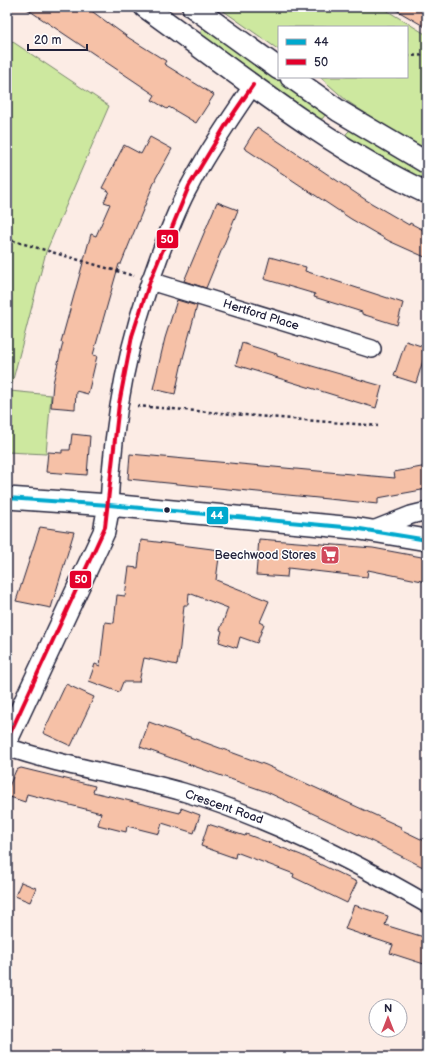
<svg xmlns="http://www.w3.org/2000/svg" width="434" height="1064" font-family="'Balsamiq Sans',sans-serif">
  <style>
    .green { fill: #cde89f; stroke: #78856d }
    .building { fill: #f6c1a7; stroke: #22223b }
    .lines { fill: none; stroke-linecap: round; stroke-linejoin: round }
    .minor-casing { stroke: #22223b; stroke-width: 20 }
    .tertiary-casing { stroke: #22223b; stroke-width: 24 }
    .path { stroke: #22223b; stroke-width: 2.5; stroke-dasharray: 3 3; stroke-linecap: butt }
    .minor { stroke: #fff; stroke-width: 17 }
    .tertiary { stroke: #fff; stroke-width: 21 }
    .bus-1-casing { stroke: #fff; stroke-width: 7 }
    .bus-2-casing { stroke: #fff; stroke-width: 7 }
    .bus-1 { stroke: #00a9ce; stroke-width: 4 }
    .bus-2 { stroke: #e4002b; stroke-width: 4 }
    .bus-dot { fill: #22223b; stroke: #fff; stroke-width: 1.5 }
    .labels { text-anchor: middle; dominant-baseline: central; stroke-width: 3; stroke-linejoin: round; paint-order: stroke }
    .street-label { font-size: 12px; fill: #22223b; stroke: #fff }
    .poi-label { font-size: 12px; fill: #22223b; stroke: #fff; text-anchor: end }
    .line-badge { stroke: #fff; stroke-width: 1.5 }
    .badge-label { font-size: 11px; text-anchor: middle; font-weight: bold; fill: #fff }
  </style>
  <rect width="100%" height="100%" fill="#fcece5"/>
  <filter id="ink" filterUnits="userSpaceOnUse"><feTurbulence type="fractalNoise" baseFrequency=".025" numOctaves="2"/><feDisplacementMap in="SourceGraphic" scale="8" xChannelSelector="R" yChannelSelector="G"/><feConvolveMatrix kernelMatrix="1 2 1 2 8 2 1 2 1" color-interpolation-filters="sRGB"/></filter>
  <g filter="url(#ink)">
    <path class="green" d="M218,7H381L427,35V149L392,131L347,101L320,77H407V27H279V50Z
      M204,27L279,77L326,114L322,119L317,118L202,35L201,31Z
      M7,38L109,106L46,252L10,391L51,395L46,454L7,452Z
      M351,129L410,165L427,173V186L348,138L346,134Z"/>
    <path class="building" d="M24,7H86L129,38L166,61L164,64L214,95L196,123L169,107L167,109L152,100L155,95Z
      M391,7H427V28Z
      M257,127L366,200L409,225L410,223L427,232V258L389,241L351,219L244,148Z
      M150,137L172,149L156,178L121,264H119L93,355L97,356L88,394L76,391L75,409L51,407L53,383L63,343L61,342L91,234L96,236L110,204L104,202L109,191L102,188L124,145L141,154Z
      M217,202L238,210L206,288L184,281Z
      M270,257L306,267L305,271L403,303L397,325L362,314V312L314,297L315,294L264,279Z
      M177,300L197,306L183,358L175,394L153,389L165,338Z
      M406,341L427,348L416,383L394,376Z
      M242,343L277,354V356L382,386L376,408L236,365Z
      M72,434L90,436L87,475L46,472L48,452L62,453V450H70Z
      M130,454L395,478L394,472L427,466V489L378,498V504L128,479Z
      M40,527L74,532L51,608L16,601Z
      M259,539L373,548L427,558V582L368,570L367,577L288,568L287,577L256,575Z
      M141,540L220,550L216,580L269,601L260,622L264,624L257,643L240,637L237,648L219,642L222,631L220,630L228,608L189,593L188,605H184L180,647L177,665L144,658L139,682H123L119,692L89,681L95,664L100,666L105,622L114,623L117,595L125,596L129,567L138,568Z
      M66,684L94,697L71,746L43,733Z
      M149,722L266,765L401,827L400,829L427,842V869L363,837L267,792L140,747Z
      M21,768L95,786L93,792L180,813L181,808L200,815L194,833L162,823L159,834L127,826L126,832L98,825L101,813L27,794L25,802L7,796V791L16,770Z
      M208,824L245,836L246,834L275,845L301,855L357,882L347,903L293,877L294,874L236,852L235,858L201,846Z
      M21,882L36,888L30,902L15,896Z
      M354,905L388,916L385,925L427,938V965L390,953L393,945L345,929Z"/>
    <g class="lines">
      <defs>
        <path id="minor" d="M150,281L372,349
          M109,505C113,417 128,339 159,257C168,233 177,208 190,185C208,150 231,118 253,85
          M373,530L411,515L427,511
          M7,747C64,767 125,775 183,792C269,818 349,859 427,904"/>
        <path id="tertiary" d="M145,7C236,72 325,145 427,193
          M193,7L279,69
          M291,77L339,111L427,163
          M7,498L109,505L354,528L427,540
          M7,740L104,532L109,505"/>
      </defs>
      <use href="#minor" class="minor-casing"/>
      <use href="#tertiary" class="tertiary-casing"/>
      <path class="path" d="M407,56L427,55
        M7,239L134,276
        M137,406L378,426"/>
      <use href="#minor" class="minor"/>
      <use href="#tertiary" class="tertiary"/>
      <defs>
        <path id="bus-1" d="M7,498L109,505L354,528L427,540"/>
        <path id="bus-2" d="M7,740L105,527L119,404L132,336L150,281L189,186L227,123L253,85"/>
      </defs>
      <use href="#bus-1" class="bus-1-casing"/>
      <use href="#bus-2" class="bus-2-casing"/>
      <use href="#bus-1" class="bus-1"/>
      <use href="#bus-2" class="bus-2"/>
    </g>
  </g>
  <defs>
    <symbol id="supermarket-square" viewBox="-11 -11 22 22"><rect x="-9" y="-9" width="18" height="18" rx="4" fill="#d1495b" stroke="#fff"/><path d="M-6-5.5h2.5l.6 2H6L4.5 2H-2.5L-4.4-4H-6ZM-1.5 3.2a1.3 1.3 0 1 0 .1 0ZM3 3.2a1.3 1.3 0 1 0 .1 0Z" fill="#fff"/></symbol>
  </defs>
  <g fill-rule="evenodd">
    <use href="#supermarket-square" x="319" y="544" width="22" height="22"/>
  </g>
  <circle class="bus-dot" cx="167" cy="510" r="3.5"/>
  <g class="labels">
    <g class="street-label">
      <text transform="translate(261 315) rotate(17)">Hertford Place</text>
      <text transform="translate(224 807) rotate(19)">Crescent Road</text>
    </g>
    <g class="poi-label">
      <text x="316" y="555">Beechwood Stores</text>
    </g>
  </g>
  <g class="line-badge">
    <rect x="156" y="229" width="23" height="20" rx="4" fill="#e4002b"/>
    <rect x="206" y="506" width="23" height="19" rx="4" fill="#00a9ce"/>
    <rect x="69" y="570" width="23" height="19" rx="4" fill="#e4002b"/>
  </g>
  <g class="badge-label">
    <text x="167" y="243">50</text>
    <text x="217" y="519">44</text>
    <text x="81" y="583">50</text>
  </g>
  <rect width="434" height="1064" fill="none" stroke="#fff" stroke-width="24"/>
  <rect x="12" y="12" width="410" height="1040" fill="none" stroke="#22223b" stroke-width="1.5" filter="url(#ink)"/>
  <rect x="278" y="26" width="130" height="52" fill="#ffffff" stroke="#a7a7b1"/>
  <rect x="286" y="39" width="20" height="6" fill="#00a9ce" stroke="#a7a7b1"/>
  <text x="314" y="46" font-size="12" fill="#22223b">44</text>
  <rect x="286" y="59" width="20" height="6" fill="#e4002b" stroke="#a7a7b1"/>
  <text x="314" y="66" font-size="12" fill="#22223b">50</text>
  <g transform="translate(388 1018)"><circle r="19" fill="#ffffff" stroke="#a7a7b1"/>
  <path d="M0-3L7 15L0 10L-7 15Z" fill="#d1495b"/>
  <text y="-6" font-size="11" font-weight="bold" text-anchor="middle" fill="#22223b">N</text>
  </g>
  <path d="M28 44v6h59v-6" fill="none" stroke="#22223b" stroke-width="2"/>
  <text x="34" y="44" font-size="12" fill="#22223b" stroke="#ffffff" stroke-width="3" paint-order="stroke">20 m</text>
</svg>
